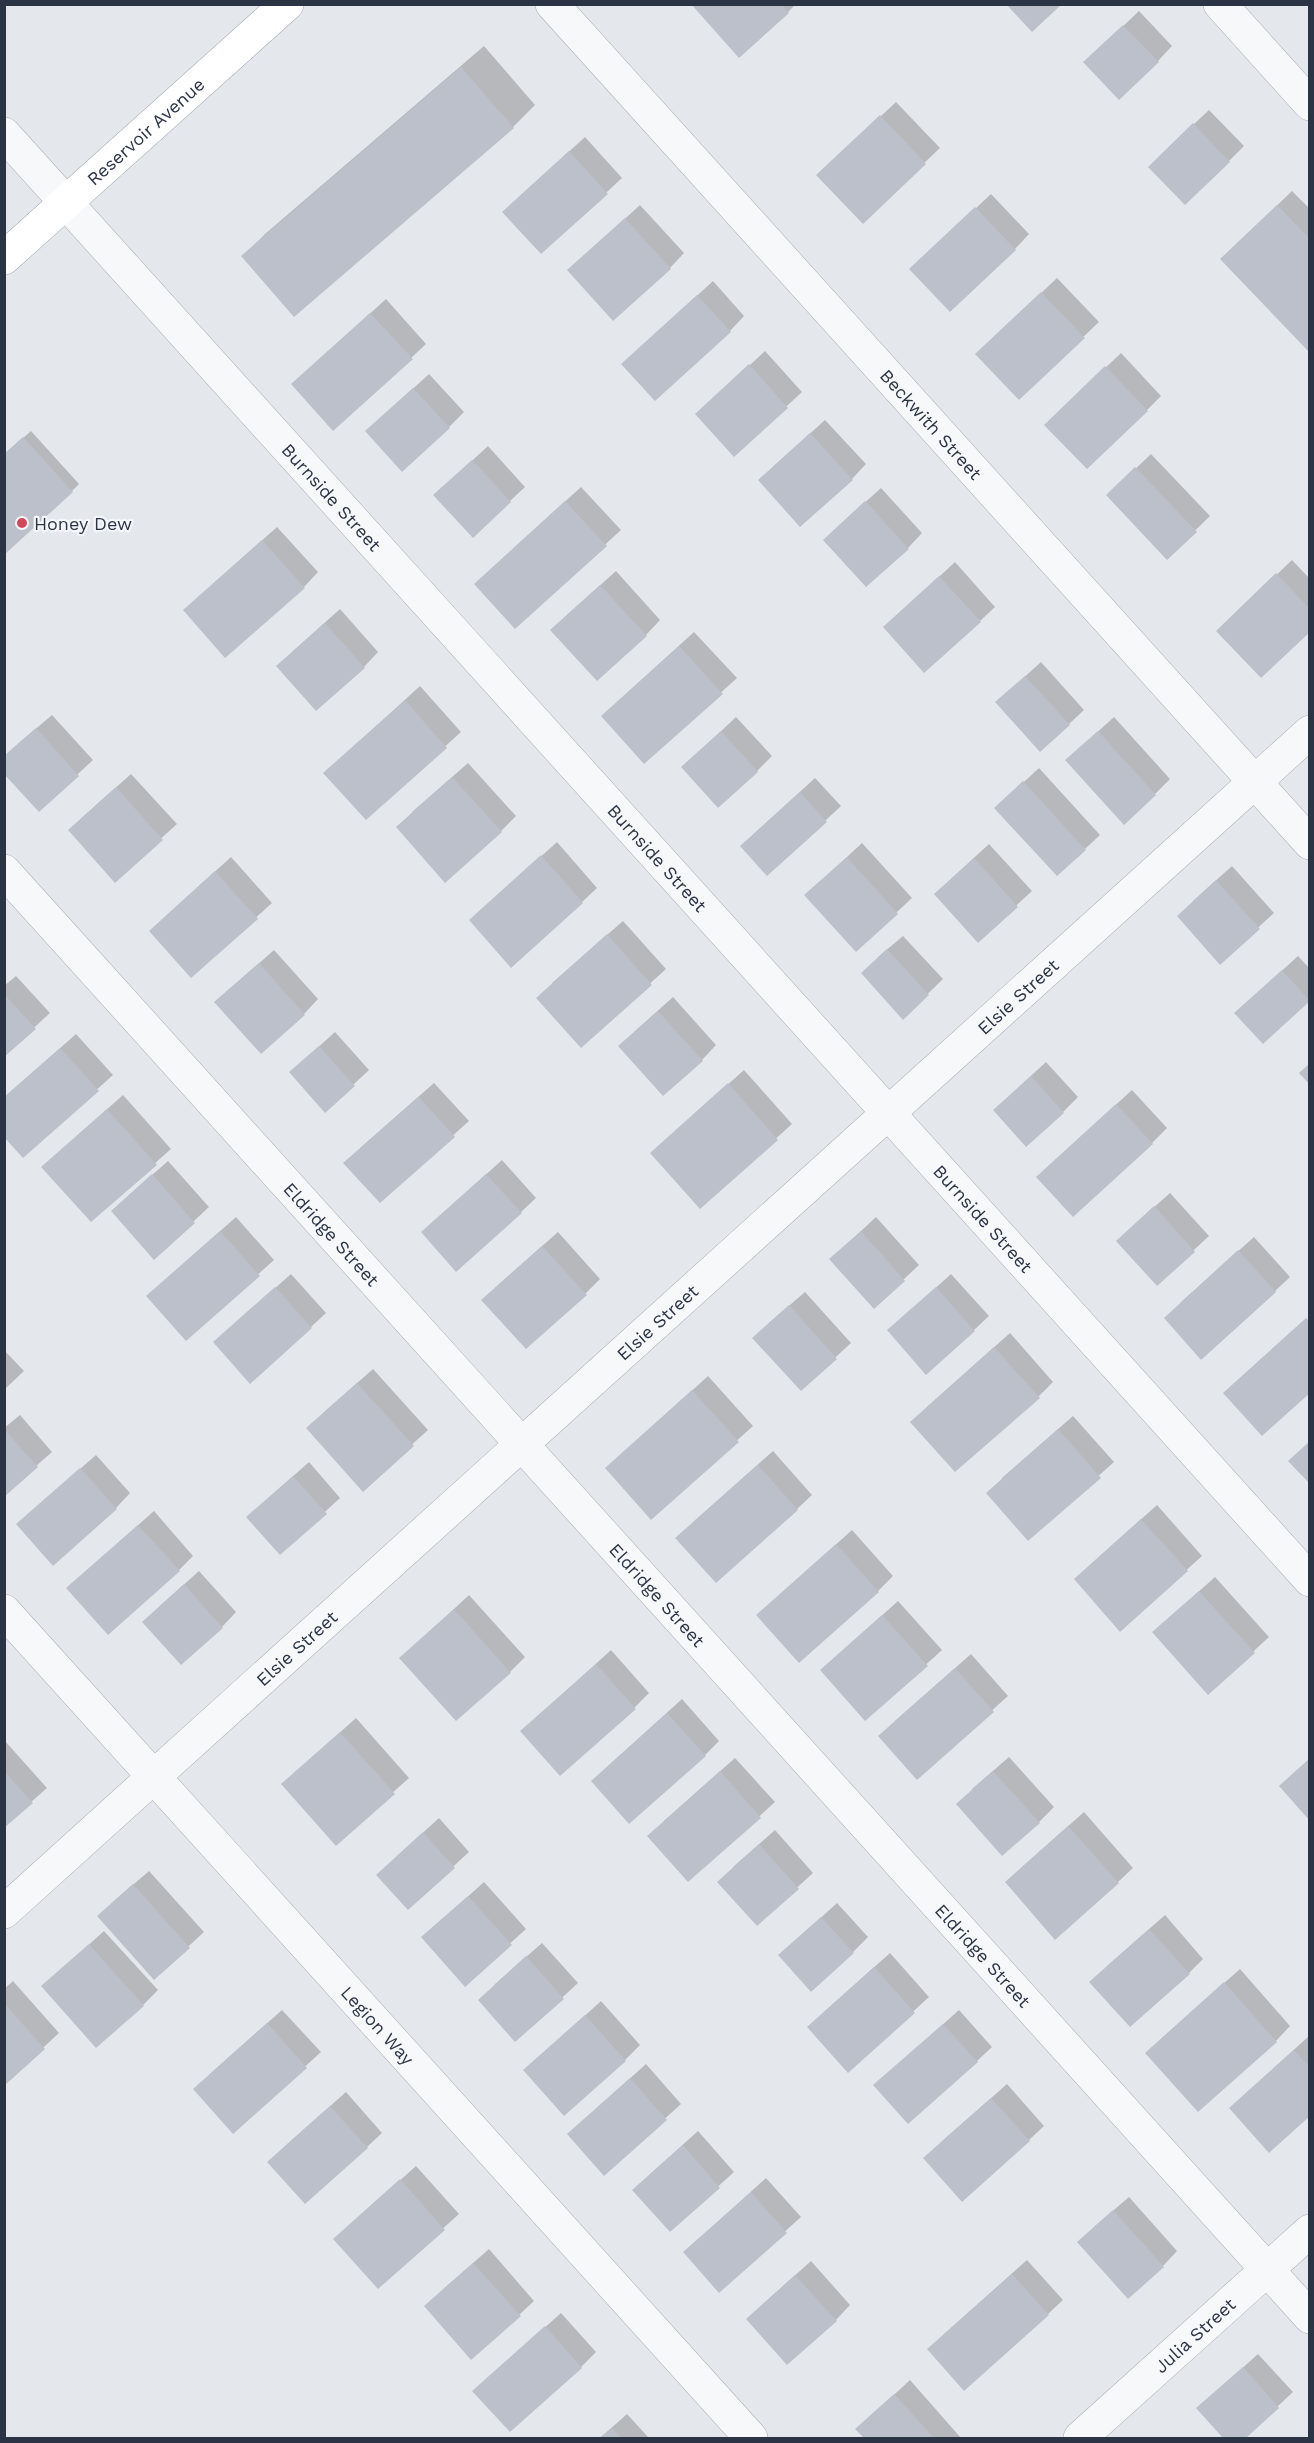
<svg xmlns="http://www.w3.org/2000/svg" width="1314" height="2443" font-family="'Work Sans',sans-serif">
  <style>
    .shadow { fill: #0003 }
    .building { fill: #bbc0ca }
    .lines { fill: none; stroke-linecap: round; stroke-linejoin: round }
    .minor-casing { stroke: #a9aeb7; stroke-width: 34 }
    .major-casing { stroke: #a3abb8; stroke-width: 34 }
    .minor { stroke: #f7f8fa; stroke-width: 33 }
    .major { stroke: #fff; stroke-width: 33 }
    .poi-dot { fill: #d1495b; stroke: #f4f6f9; stroke-width: 2 }
    .labels { text-anchor: middle; dominant-baseline: central; stroke-width: 4.5; stroke-linejoin: round; paint-order: stroke }
    .street-label { font-size: 18px; fill: #2b3445; stroke: #f4f6f9 }
    .poi-label { font-size: 18px; fill: #2b3445; stroke: #f4f6f9; text-anchor: start }
  </style>
  <rect width="100%" height="100%" fill="#e4e7ec"/>
  <path class="shadow" d="M693,4H796L788,12Z
    M1139,11L1172,46L1158,61L1100,48Z
    M484,46L535,105L513,127L294,315L243,256L265,234Z
    M896,102L940,148L863,221L833,161Z
    M1209,110L1244,146L1229,161L1164,152Z
    M585,137L622,178L542,252L519,197Z
    M1292,191L1310,209V351L1237,244Z
    M991,194L1029,234L1015,249L926,255Z
    M640,205L684,253L670,268L584,256Z
    M1057,278L1099,322L1019,398L992,340Z
    M713,281L744,316L730,331L638,350Z
    M386,299L426,344L411,358L308,370Z
    M765,351L802,392L734,455L712,400Z
    M1121,353L1161,396L1147,410H1061Z
    M429,374L464,412L449,427L382,417Z
    M825,420L866,464L852,479L774,466Z
    M31,431L79,484L72,491L4,455Z
    M488,446L525,487L510,501L450,481Z
    M1151,454L1210,516L1167,558L1108,495Z
    M581,487L621,530L515,627L491,569Z
    M881,488L922,533L908,548L840,525Z
    M277,527L318,572L304,587L200,596Z
    M1292,560L1310,579V630L1233,616Z
    M955,562L995,607L980,621L900,613Z
    M616,571L660,620L646,635L567,615Z
    M340,609L378,652L364,667L293,651Z
    M694,632L737,678L644,762L617,702Z
    M1041,662L1084,710L1069,724L1012,688Z
    M420,686L461,732L366,818L325,773Z
    M52,715L93,760L39,810L12,749Z
    M736,717L772,756L757,771L698,753Z
    M1114,717L1170,779L1155,794L1082,746Z
    M468,763L516,816L501,831L412,812Z
    M1039,768L1100,835L1085,849L1011,794Z
    M131,774L177,824L115,880L85,815Z
    M815,778L841,806L768,874L757,831Z
    M557,842L597,888L582,902L486,906Z
    M862,843L912,898L856,950L821,881Z
    M989,844L1032,891L978,941L951,879Z
    M231,857L272,903L191,976L166,916Z
    M1232,866L1274,913L1220,963L1193,901Z
    M623,921L666,969L581,1046L552,983Z
    M903,936L943,979L903,1018L877,958Z
    M274,950L318,999L304,1014L231,988Z
    M1298,956L1310,969V999L1263,1042L1251,999Z
    M16,976L50,1013L4,1055V986Z
    M673,997L716,1045L702,1060L634,1032Z
    M335,1032L369,1070L325,1111L306,1058Z
    M76,1034L113,1075L23,1156L4,1098Z
    M1046,1062L1078,1097L1063,1112L1010,1095Z
    M744,1070L792,1124L700,1207L667,1139Z
    M434,1083L469,1121L380,1201L360,1148Z
    M1132,1090L1167,1128L1152,1143L1053,1162Z
    M123,1095L171,1149L91,1220L58,1153Z
    M502,1160L536,1198L521,1212L438,1218Z
    M168,1161L209,1207L154,1258L128,1196Z
    M1170,1193L1209,1236L1157,1284L1133,1226Z
    M236,1217L274,1260L186,1339L163,1282Z
    M876,1217L919,1265L874,1307L831,1259Z
    M558,1232L600,1279L585,1294L498,1285Z
    M1254,1237L1290,1277L1275,1291L1180,1303Z
    M291,1274L326,1313L311,1327L230,1328Z
    M951,1274L989,1316L974,1330H889Z
    M805,1292L851,1343L801,1389L769,1323Z
    M1010,1333L1053,1382L1038,1397L927,1407Z
    M4,1350L24,1371L4,1390Z
    M373,1369L428,1430L363,1489L323,1413Z
    M708,1376L753,1426L651,1518L607,1468Z
    M20,1415L52,1452L4,1494V1428Z
    M1073,1416L1114,1462L1028,1539L1002,1478Z
    M773,1451L812,1495L797,1509L692,1523Z
    M96,1455L130,1493L116,1508L33,1510Z
    M309,1462L340,1498L280,1553L263,1503Z
    M1157,1505L1202,1556L1120,1630L1090,1565Z
    M154,1511L193,1556L179,1570L83,1574Z
    M852,1530L893,1576L878,1591L758,1615Z
    M199,1571L236,1612L222,1627L159,1607Z
    M1215,1577L1269,1637L1208,1693L1169,1618Z
    M469,1595L525,1657L510,1672L401,1658Z
    M898,1601L942,1650L866,1719L837,1656Z
    M611,1650L649,1693L634,1708L522,1731Z
    M971,1654L1008,1696L917,1778L895,1721Z
    M682,1699L719,1741L705,1755L608,1766Z
    M356,1718L409,1778L336,1843L298,1770Z
    M5,1741L47,1788L4,1826V1742Z
    M1009,1757L1054,1807L1039,1822L972,1789Z
    M735,1758L775,1802L689,1880L664,1821Z
    M1084,1812L1133,1868L1118,1882L1021,1868Z
    M439,1818L469,1852L408,1908L393,1860Z
    M775,1830L813,1873L757,1924L733,1867Z
    M149,1871L204,1932L154,1978L114,1901Z
    M484,1882L526,1929L465,1984L423,1937Z
    M837,1903L868,1937L853,1952L780,1955Z
    M1165,1915L1203,1959L1189,1973L1106,1967Z
    M104,1931L158,1990L143,2005L43,1986Z
    M542,1943L578,1983L516,2040L494,1985Z
    M890,1953L929,1997L848,2071L824,2012Z
    M1240,1969L1290,2026L1276,2041L1162,2038Z
    M13,1981L59,2033L4,2084V1989Z
    M601,2001L640,2045L625,2060L525,2070Z
    M282,2010L321,2052L233,2132L210,2074Z
    M959,2010L992,2047L977,2061L875,2085Z
    M1309,2036L1310,2114L1231,2108L1246,2093Z
    M646,2064L681,2104L604,2174L584,2120Z
    M1007,2084L1044,2126L1029,2140L940,2143Z
    M346,2092L382,2133L367,2147H284Z
    M698,2131L734,2172L670,2230L649,2175Z
    M416,2166L459,2214L378,2287L335,2239Z
    M766,2178L801,2217L719,2291L700,2238Z
    M1129,2197L1177,2251L1163,2266L1094,2227Z
    M489,2249L534,2301L519,2315L440,2292Z
    M1027,2260L1063,2300L1048,2314L943,2335Z
    M811,2261L850,2305L836,2320L763,2304Z
    M561,2313L596,2352L581,2367L474,2391Z
    M1258,2354L1293,2392L1244,2438H1225L1198,2408Z
    M910,2380L961,2438H866L857,2429Z
    M627,2414L649,2438H600Z"/>
  <path class="building" d="M691,4H781L789,13L739,58Z
    M1006,4H1062L1032,32Z
    M1123,25L1159,62L1119,100L1083,62Z
    M461,67L514,128L294,317L241,256Z
    M880,115L926,164L863,224L816,175Z
    M1193,123L1230,162L1185,205L1148,167Z
    M569,151L608,194L541,254L502,212Z
    M1277,205L1310,239V353L1220,259Z
    M975,207L1016,250L950,312L909,269Z
    M625,218L671,269L613,321L567,270Z
    M1041,292L1085,338L1019,400L975,354Z
    M697,295L731,332L655,401L621,364Z
    M370,313L413,359L333,431L291,384Z
    M749,364L788,408L734,457L695,414Z
    M1105,366L1148,411L1087,469L1044,425Z
    M413,388L450,428L402,472L365,431Z
    M810,433L853,480L800,527L758,480Z
    M23,437L73,492L4,555V454Z
    M472,460L511,502L473,538L433,495Z
    M1135,467L1197,532L1167,560L1106,495Z
    M565,501L607,546L515,629L474,584Z
    M865,501L909,549L866,587L823,540Z
    M262,540L305,588L225,658L183,610Z
    M1276,573L1310,609V632L1261,678L1216,631Z
    M939,576L981,622L924,673L883,627Z
    M600,585L647,636L597,681L550,630Z
    M325,623L365,668L316,711L276,666Z
    M679,646L723,694L644,764L601,716Z
    M1025,676L1070,725L1040,752L995,702Z
    M405,700L447,748L366,820L323,773Z
    M36,728L79,776L39,812L4,774V756Z
    M721,731L758,772L718,808L681,767Z
    M1098,731L1156,795L1124,825L1065,760Z
    M452,777L502,832L445,883L396,827Z
    M1023,781L1086,850L1057,876L994,808Z
    M116,787L163,840L115,883L68,830Z
    M800,792L827,822L767,876L740,846Z
    M541,855L583,903L511,968L469,920Z
    M847,857L898,914L856,952L804,895Z
    M974,858L1018,907L978,943L934,894Z
    M215,871L258,919L191,978L149,931Z
    M1216,880L1260,929L1220,965L1177,916Z
    M607,934L652,985L581,1048L536,998Z
    M887,949L929,995L903,1020L861,973Z
    M259,963L305,1015L261,1054L214,1002Z
    M1282,970L1310,1001L1263,1044L1234,1013Z
    M4,994L36,1029L4,1057Z
    M658,1011L703,1061L663,1096L618,1046Z
    M319,1046L355,1086L325,1113L289,1072Z
    M60,1048L99,1091L23,1158L4,1137V1097Z
    M1310,1063V1085L1299,1073Z
    M1031,1076L1064,1113L1026,1147L993,1110Z
    M728,1083L778,1140L700,1209L650,1153Z
    M419,1097L455,1137L380,1203L343,1163Z
    M1116,1104L1153,1144L1073,1217L1036,1177Z
    M107,1109L157,1165L91,1222L41,1167Z
    M152,1174L195,1223L154,1260L111,1211Z
    M486,1174L522,1213L456,1272L421,1232Z
    M1154,1206L1195,1252L1157,1286L1116,1241Z
    M220,1231L260,1276L186,1341L146,1296Z
    M861,1231L905,1281L874,1309L829,1259Z
    M542,1246L587,1295L526,1349L481,1300Z
    M1238,1250L1276,1292L1201,1360L1164,1318Z
    M275,1287L312,1328L250,1384L213,1342Z
    M936,1287L975,1331L926,1375L887,1330Z
    M789,1305L837,1359L801,1391L752,1338Z
    M1306,1318L1310,1322V1393L1262,1436L1223,1393Z
    M994,1347L1040,1398L955,1472L910,1422Z
    M357,1383L414,1446L363,1492L306,1428Z
    M692,1390L739,1442L651,1520L605,1468Z
    M4,1429L38,1467L4,1497Z
    M1058,1429L1101,1478L1028,1541L986,1493Z
    M1310,1441V1484L1288,1461Z
    M758,1465L798,1510L716,1583L675,1538Z
    M80,1468L117,1509L53,1566L16,1524Z
    M293,1476L327,1514L280,1555L246,1517Z
    M1141,1519L1188,1571L1120,1632L1074,1579Z
    M138,1525L180,1571L108,1635L66,1588Z
    M836,1544L879,1592L799,1663L756,1615Z
    M184,1584L223,1628L181,1665L142,1622Z
    M1199,1591L1255,1653L1208,1695L1152,1632Z
    M454,1609L511,1673L456,1721L399,1658Z
    M882,1615L928,1666L865,1721L820,1670Z
    M596,1664L636,1709L560,1776L520,1731Z
    M955,1668L994,1712L917,1780L878,1736Z
    M667,1713L706,1756L629,1824L591,1781Z
    M340,1732L395,1794L336,1846L281,1784Z
    M1310,1758V1821L1279,1786Z
    M4,1771L33,1803L4,1828Z
    M720,1771L761,1818L688,1882L647,1836Z
    M993,1771L1040,1823L1002,1856L956,1804Z
    M1068,1826L1119,1883L1055,1940L1005,1882Z
    M423,1832L455,1868L408,1910L376,1875Z
    M759,1844L799,1889L757,1926L717,1882Z
    M133,1884L190,1948L154,1980L97,1916Z
    M468,1896L512,1945L465,1987L421,1937Z
    M821,1917L854,1953L811,1992L778,1955Z
    M1149,1929L1190,1974L1130,2027L1089,1982Z
    M89,1944L144,2006L96,2048L41,1986Z
    M526,1956L564,1999L515,2042L478,2000Z
    M874,1967L915,2013L848,2073L807,2027Z
    M1224,1982L1277,2042L1198,2112L1145,2053Z
    M4,2003L45,2049L4,2086Z
    M585,2015L626,2061L564,2116L523,2070Z
    M267,2023L307,2068L233,2134L193,2089Z
    M943,2024L978,2062L908,2124L873,2085Z
    M1294,2050L1310,2068V2116L1269,2153L1229,2108Z
    M630,2078L667,2120L604,2176L567,2134Z
    M991,2098L1030,2141L962,2202L923,2158Z
    M330,2106L368,2148L305,2204L267,2162Z
    M683,2145L720,2188L670,2232L632,2190Z
    M400,2179L445,2230L378,2289L333,2239Z
    M751,2192L787,2233L719,2293L683,2252Z
    M1113,2210L1164,2267L1128,2299L1077,2242Z
    M473,2263L521,2316L471,2360L424,2306Z
    M1012,2274L1049,2315L964,2391L927,2349Z
    M795,2275L837,2321L787,2365L746,2319Z
    M545,2326L582,2368L510,2432L472,2391Z
    M1243,2367L1279,2408L1246,2438H1223L1196,2408Z
    M894,2394L934,2438H864L855,2429Z
    M612,2428L621,2438H599Z"/>
  <g class="lines">
    <defs>
      <g id="minor">
        <path id="s1" d="M552,4L1310,843"/>
        <path d="M1220,4L1310,104"/>
        <path id="s2" d="M4,134L1310,1580"/>
        <path id="s3" d="M4,871L1310,2317"/>
        <path id="s4" d="M4,1611L751,2438"/>
        <path id="s5" d="M4,1912L1310,732"/>
        <path id="s6" d="M1080,2438L1310,2231"/>
      </g>
      <g id="major">
        <path id="s7" d="M4,258L287,4"/>
      </g>
    </defs>
    <use href="#minor" class="minor-casing"/>
    <use href="#major" class="major-casing"/>
    <use href="#minor" class="minor"/>
    <use href="#major" class="major"/>
  </g>
  <circle class="poi-dot" cx="22" cy="523" r="6"/>
  <g class="labels">
    <g class="street-label">
      <text stroke="none"><textPath href="#s7" startOffset="190">Reservoir Avenue</textPath></text>
      <text stroke="none"><textPath href="#s1" startOffset="566">Beckwith Street</textPath></text>
      <text stroke="none"><textPath href="#s2" startOffset="489">Burnside Street</textPath></text>
      <text stroke="none"><textPath href="#s2" startOffset="975">Burnside Street</textPath></text>
      <text stroke="none"><textPath href="#s5" startOffset="1366">Elsie Street</textPath></text>
      <text stroke="none"><textPath href="#s2" startOffset="1461">Burnside Street</textPath></text>
      <text stroke="none"><textPath href="#s3" startOffset="489">Eldridge Street</textPath></text>
      <text stroke="none"><textPath href="#s5" startOffset="880">Elsie Street</textPath></text>
      <text stroke="none"><textPath href="#s3" startOffset="975">Eldridge Street</textPath></text>
      <text stroke="none"><textPath href="#s5" startOffset="394">Elsie Street</textPath></text>
      <text stroke="none"><textPath href="#s3" startOffset="1461">Eldridge Street</textPath></text>
      <text stroke="none"><textPath href="#s4" startOffset="558">Legion Way</textPath></text>
      <text stroke="none"><textPath href="#s6" startOffset="154">Julia Street</textPath></text>
    </g>
    <g class="poi-label">
      <text x="34" y="523">Honey Dew</text>
    </g>
  </g>
  <rect width="1314" height="2443" fill="none" stroke="#2b3445" stroke-width="12"/>
</svg>
